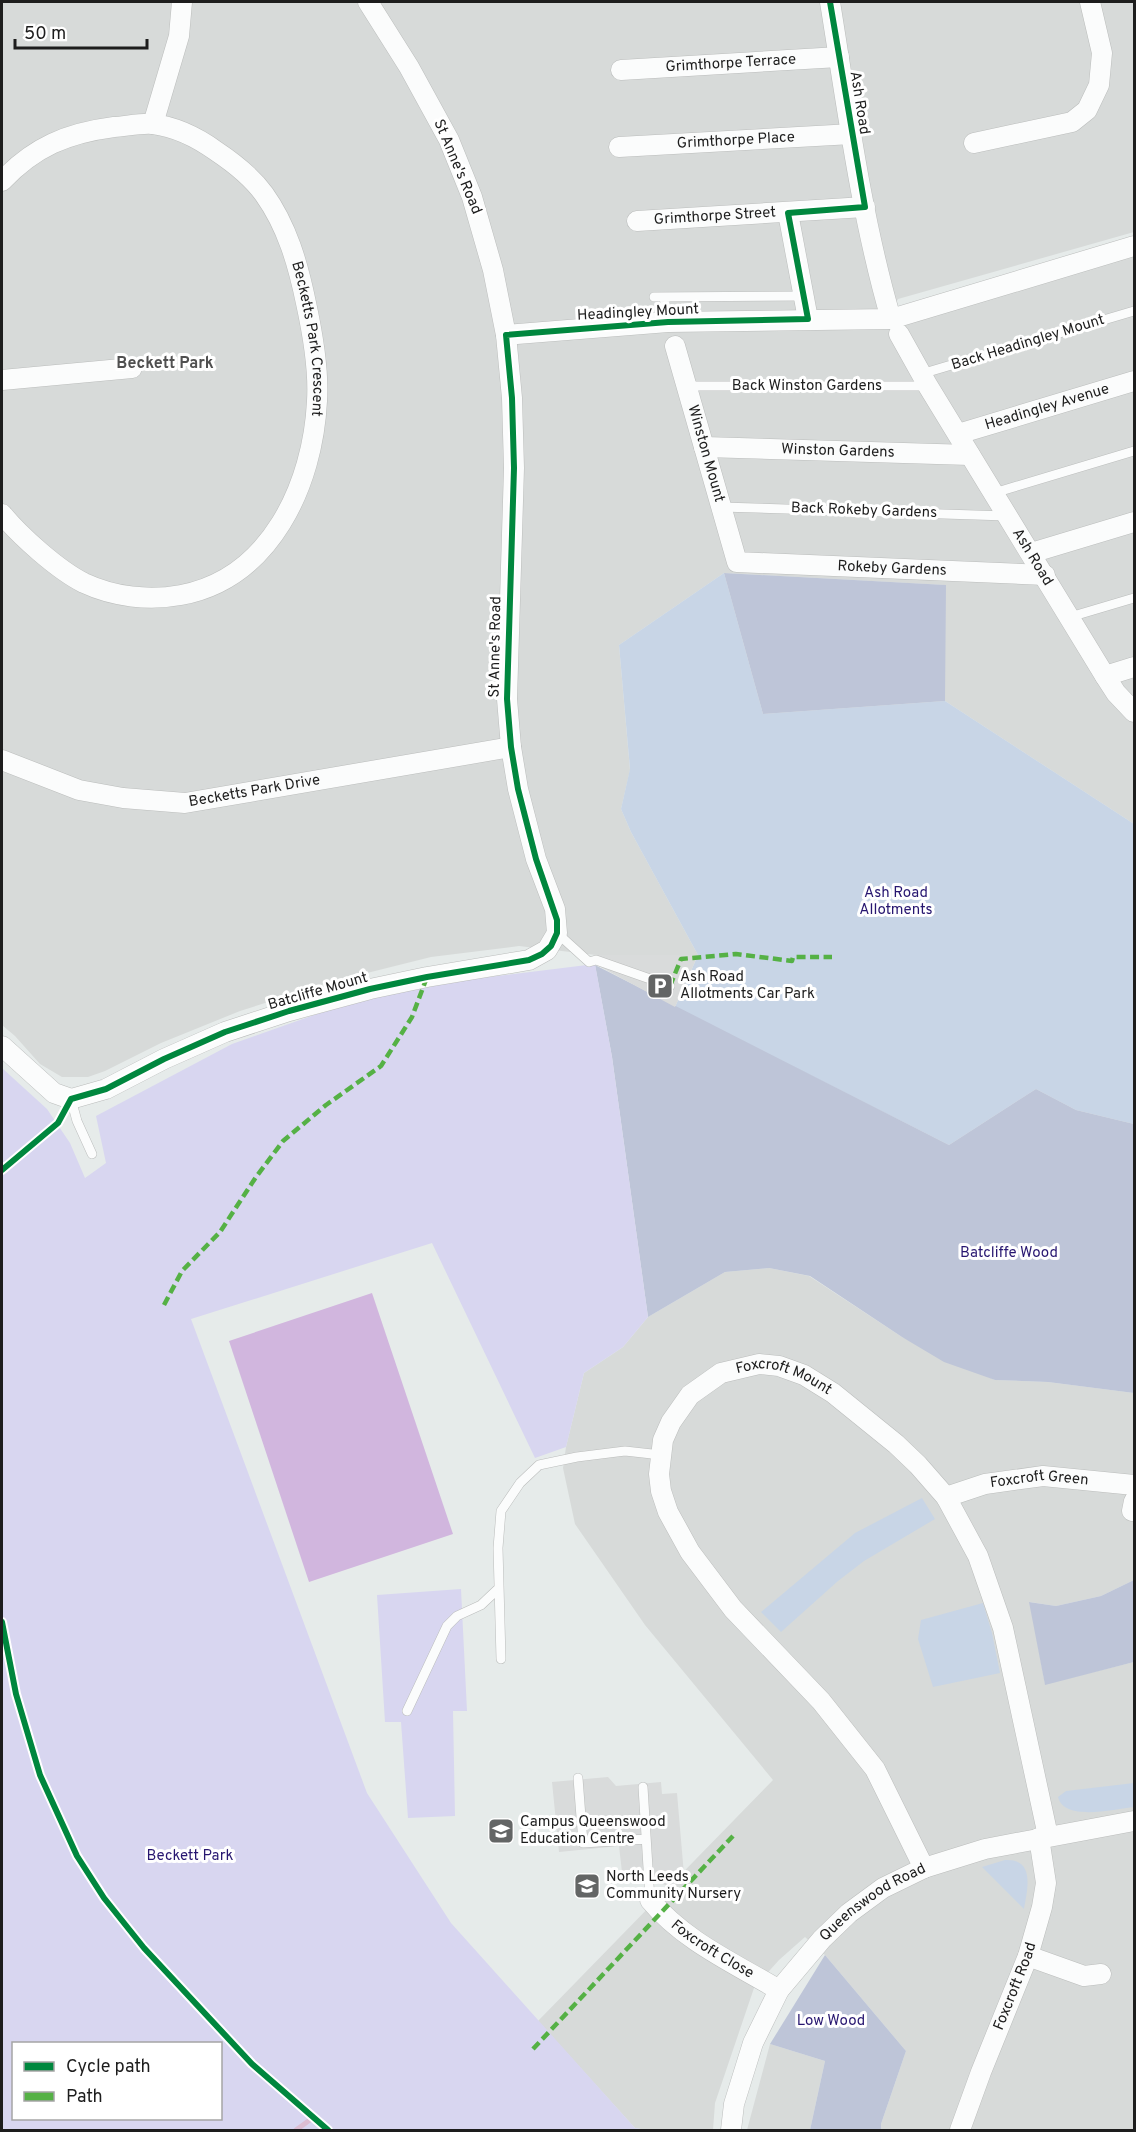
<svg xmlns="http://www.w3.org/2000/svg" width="1136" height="2132" font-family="Overpass,sans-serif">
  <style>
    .residential { fill: #d7dad9 }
    .grass { fill: #c8d5e6 }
    .forest { fill: #bec5d8 }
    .park { fill: #d8d6f0; fill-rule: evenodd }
    .pitch { fill: #d1b6de }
    .parking { fill: #d9dbdb }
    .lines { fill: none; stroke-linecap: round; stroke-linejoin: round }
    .stream { stroke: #dcbdd2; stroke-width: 5 }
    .lane-casing { stroke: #bbbdbc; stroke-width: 10 }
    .street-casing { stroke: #bbbdbc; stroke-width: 21 }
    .lane { stroke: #fbfcfc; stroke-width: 9 }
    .street { stroke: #fbfcfc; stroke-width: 20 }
    .quiet { stroke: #55b145; stroke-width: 4.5; stroke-dasharray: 9 4.5; stroke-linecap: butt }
    .cycleway-casing { stroke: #fff; stroke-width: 10 }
    .cycleway { stroke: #00873e; stroke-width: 6 }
    .labels { text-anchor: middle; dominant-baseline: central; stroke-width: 6; stroke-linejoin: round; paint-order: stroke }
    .street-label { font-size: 15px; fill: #1d1d1d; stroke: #fff }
    .park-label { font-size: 15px; fill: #271670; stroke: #fff }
    .poi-label { font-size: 15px; fill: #1d1d1d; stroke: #fff; text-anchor: start }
    .neighbourhood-label { font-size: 16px; font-weight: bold; fill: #505050; stroke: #fff }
  </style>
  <rect width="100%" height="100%" fill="#e6ebea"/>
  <path class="residential" d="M2,2H1134V232L898,299L882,327L1134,254V824L945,701V585L724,573L619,645L630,770L621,809L631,832L698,955H596L519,946L431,957L331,982L240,1011L161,1043L105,1071L88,1077H62L40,1064L15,1036L2,1025Z
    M769,1268L809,1276L902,1337L995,1380L1048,1382L1134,1393V1580L1101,1596L1056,1606L1030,1602L1045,1684L1134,1662V2130H881V2124L906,2051L825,1955L805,1937L779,1960L754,1988L715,2103L713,2130H647L635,2128L538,2021L773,1780L645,1625L575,1524L563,1468L566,1447L584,1373L623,1347L648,1317L725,1272Z
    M770,2044L825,2061L810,2130H747Z"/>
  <path class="grass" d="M724,573L763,714L945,701L1134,824V1124L1076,1110L1036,1089L949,1145L675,1007L698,955L631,832L621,809L630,769L619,645Z
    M922,1498L935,1519L864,1561L838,1581L781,1632L761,1612L855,1533Z
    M983,1603L992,1633L1000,1673L933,1687L918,1639L921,1620Z
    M1134,1783V1807C1115,1809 1064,1822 1058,1797L1066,1791Z
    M1005,1860C1036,1858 1027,1891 1024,1909L982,1867Z"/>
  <path class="forest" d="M724,573L946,585L945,701L763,714Z
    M595,965L949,1145L1036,1089L1076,1110L1134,1124V1393L1048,1382L995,1380L944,1362L902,1337L810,1276L769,1268L725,1272L648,1317L612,1057Z
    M1134,1580V1662L1045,1685L1029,1602L1056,1606L1101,1596Z
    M825,1955L906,2051L881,2124V2130H810L825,2061L770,2044Z"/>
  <path class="park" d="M595,964L612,1057L648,1317L623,1347L584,1373L566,1447L535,1458L432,1243L191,1319L367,1793L451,1923L635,2128L647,2130H2V1068L47,1109L70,1143L85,1178L106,1163L96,1116L232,1044L351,1002L464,980ZM14,2044H220V2118H14Z
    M461,1589L467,1711H453L455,1816L408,1818L401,1722H385L377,1595Z"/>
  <path class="pitch" d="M372,1293L453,1534L309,1582L229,1341Z"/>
  <path class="parking" d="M596,955H698L675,1007L595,964Z
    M608,1777L616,1786L661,1782L662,1794L677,1793L684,1875L672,1887L622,1872L619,1846L559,1852L552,1782Z"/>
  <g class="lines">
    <path class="stream" d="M296,2130L314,2117"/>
    <defs>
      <path id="lane" d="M654,297L804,296
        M664,297L668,322
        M921,374L1134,311
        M686,386H926
        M994,493L1134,451
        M721,507L1007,516
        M1070,617L1134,598
        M557,933L589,962L596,960L670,986
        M71,1099L77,1121L92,1154
        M501,1659L498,1548L501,1511L520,1483L539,1465L577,1457L625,1451L661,1455
        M407,1711L447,1626L457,1616L481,1605L499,1588
        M578,1778L583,1843L646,1839
        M643,1787L650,1900"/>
      <g id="street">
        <path d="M830,2C847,107 861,216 891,319"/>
        <path id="s1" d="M621,70L839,57"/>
        <path d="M153,124L179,36L182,2"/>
        <path d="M974,143L1072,122L1087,110L1099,85L1102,53L1090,2"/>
        <path id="s2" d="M619,147L852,134"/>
        <path id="s3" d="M2,181C34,147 67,133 114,127C127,126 141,123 153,124C176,127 198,138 216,151C234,163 251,176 264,194C287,226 298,264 306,303C313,335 319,369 317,401C313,484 271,578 181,595C149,601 114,597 84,583C58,570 20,536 2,514"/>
        <path d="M788,213L808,319"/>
        <path id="s4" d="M637,221L865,207"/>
        <path id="s5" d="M899,334L928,386L1105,676L1116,693L1134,712"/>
        <path d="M506,335L668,322L891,319L1134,246"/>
        <path id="s6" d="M675,346L737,562L1045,575"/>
        <path d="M2,380L132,368"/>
        <path id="s7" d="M958,434L1134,381"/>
        <path id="s8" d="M704,447L970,455"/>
        <path d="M1031,553L1134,522"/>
        <path d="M1105,676L1134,667"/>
        <path id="s9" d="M2,760L79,790L123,798L185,803L511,747"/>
        <path d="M2,1046L54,1093L71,1099L106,1089L164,1059L225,1032L289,1011L370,989L427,977L529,960L547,950L557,933L555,909L536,859L518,789L511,747L507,699L514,468L512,398L506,335L493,270L472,197L449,140L409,67L368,2"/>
        <path id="s10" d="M946,1497L985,1484L1043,1476L1134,1485"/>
        <path d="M1132,1511L1134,1501"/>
        <path id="s11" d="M924,1868L875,1769L821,1701L733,1609L690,1552L668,1512L661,1491L659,1474L663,1440L671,1422L690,1395L721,1373L759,1364L779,1366L804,1375L833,1393L896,1444L918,1465L946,1497L978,1556L1003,1628L1048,1836"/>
        <path id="s12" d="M650,1900C684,1941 734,1963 779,1990"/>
        <path d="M1028,1956L1084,1976L1101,1974"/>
        <path id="s13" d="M731,2130L734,2104L753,2043L779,1990L822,1939L849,1913L883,1888L924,1868L985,1849L1134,1821"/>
        <path id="s14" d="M960,2130L981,2072L1028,1956L1042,1907L1046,1883L1039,1838"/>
      </g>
    </defs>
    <use href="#lane" class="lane-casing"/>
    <use href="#street" class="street-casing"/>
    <use href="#lane" class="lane"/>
    <use href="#street" class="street"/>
    <path class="quiet" d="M670,986L681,959L736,954L792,961L793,957H832
      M164,1305L182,1271L220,1232L256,1177L283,1141L326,1105L381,1066L412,1017L427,977
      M533,2049L733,1836"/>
    <defs>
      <path id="cycleway" d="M2,1170L58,1123L71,1099L106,1089L164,1059L225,1032L289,1011L370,989L427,977L529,960L542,954L551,946L557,933V920L536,859L518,789L511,747L507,699L514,468L512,398L506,335L668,322L808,319L788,213L865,207L830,2
        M2,1622L16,1694L40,1775L77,1856L104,1898L144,1948L252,2064L328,2130"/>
    </defs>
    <use href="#cycleway" class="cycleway-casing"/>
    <use href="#cycleway" class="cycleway"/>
  </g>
  <defs>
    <symbol id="parking-square" viewBox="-11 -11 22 22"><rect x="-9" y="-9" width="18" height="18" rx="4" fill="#636565" stroke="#fff"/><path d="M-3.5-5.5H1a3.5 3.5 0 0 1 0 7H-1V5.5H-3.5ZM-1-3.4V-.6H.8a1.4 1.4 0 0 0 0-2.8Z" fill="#fff"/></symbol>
    <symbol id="school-square" viewBox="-11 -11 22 22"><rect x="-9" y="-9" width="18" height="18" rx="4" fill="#636565" stroke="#fff"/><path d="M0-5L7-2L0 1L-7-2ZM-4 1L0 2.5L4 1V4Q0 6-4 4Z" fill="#fff"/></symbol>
  </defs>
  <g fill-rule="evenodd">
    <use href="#parking-square" x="645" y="971" width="30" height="30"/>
    <use href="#school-square" x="486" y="1816" width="30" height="30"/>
    <use href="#school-square" x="572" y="1871" width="30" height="30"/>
  </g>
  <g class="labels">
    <g class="street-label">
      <text stroke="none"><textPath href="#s1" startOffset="110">Grimthorpe Terrace</textPath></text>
      <text transform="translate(859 103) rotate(81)">Ash Road</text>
      <text stroke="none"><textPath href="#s2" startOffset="117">Grimthorpe Place</textPath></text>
      <text transform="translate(457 167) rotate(67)">St Anne's Road</text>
      <text stroke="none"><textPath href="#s4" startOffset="78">Grimthorpe Street</textPath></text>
      <text transform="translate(638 313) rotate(-3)">Headingley Mount</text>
      <text stroke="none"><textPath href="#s3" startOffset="454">Becketts Park Crescent</textPath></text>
      <text transform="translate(1028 343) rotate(-17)">Back Headingley Mount</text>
      <text x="807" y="386">Back Winston Gardens</text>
      <text stroke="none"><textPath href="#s7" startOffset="93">Headingley Avenue</textPath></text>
      <text stroke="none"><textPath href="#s8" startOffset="134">Winston Gardens</textPath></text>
      <text stroke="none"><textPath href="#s6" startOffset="112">Winston Mount</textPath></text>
      <text transform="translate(864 511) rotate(2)">Back Rokeby Gardens</text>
      <text stroke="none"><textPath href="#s5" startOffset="260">Ash Road</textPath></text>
      <text stroke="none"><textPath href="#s6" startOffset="380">Rokeby Gardens</textPath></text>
      <text transform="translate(496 647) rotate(-89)">St Anne's Road</text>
      <text stroke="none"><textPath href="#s9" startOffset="260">Becketts Park Drive</textPath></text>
      <text transform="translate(318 992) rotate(-16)">Batcliffe Mount</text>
      <text stroke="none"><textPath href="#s11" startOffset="672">Foxcroft Mount</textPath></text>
      <text stroke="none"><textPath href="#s10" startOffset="96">Foxcroft Green</textPath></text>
      <text stroke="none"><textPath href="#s13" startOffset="279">Queenswood Road</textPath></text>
      <text stroke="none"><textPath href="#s12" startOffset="80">Foxcroft Close</textPath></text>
      <text stroke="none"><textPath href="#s14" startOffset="154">Foxcroft Road</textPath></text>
    </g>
    <g class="park-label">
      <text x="896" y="893">Ash Road<tspan x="896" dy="17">Allotments</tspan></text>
      <text x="1009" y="1253">Batcliffe Wood</text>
      <text x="190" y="1856">Beckett Park</text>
      <text x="831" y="2021">Low Wood</text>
    </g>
    <g class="poi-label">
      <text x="680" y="977">Ash Road<tspan x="680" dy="17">Allotments Car Park</tspan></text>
      <text x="520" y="1822">Campus Queenswood<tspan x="520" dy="17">Education Centre</tspan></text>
      <text x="606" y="1877">North Leeds<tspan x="606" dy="17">Community Nursery</tspan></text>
    </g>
    <g class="neighbourhood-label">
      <text x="165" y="364">Beckett Park</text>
    </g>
  </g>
  <rect width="1136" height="2132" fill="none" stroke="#1d1d1d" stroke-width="6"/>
  <rect x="12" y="2042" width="210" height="78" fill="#ffffff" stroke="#a5a5a5" stroke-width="1.5"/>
  <rect x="24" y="2062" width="30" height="9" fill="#00873e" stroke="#a5a5a5" stroke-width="1.5"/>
  <text x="66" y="2072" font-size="18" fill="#1d1d1d">Cycle path</text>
  <rect x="24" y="2092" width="30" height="9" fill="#55b145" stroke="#a5a5a5" stroke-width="1.5"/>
  <text x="66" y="2102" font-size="18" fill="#1d1d1d">Path</text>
  <path d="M15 39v9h132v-9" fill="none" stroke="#1d1d1d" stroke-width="3"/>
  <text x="24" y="39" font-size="18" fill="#1d1d1d" stroke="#ffffff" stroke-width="4.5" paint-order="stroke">50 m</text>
</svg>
